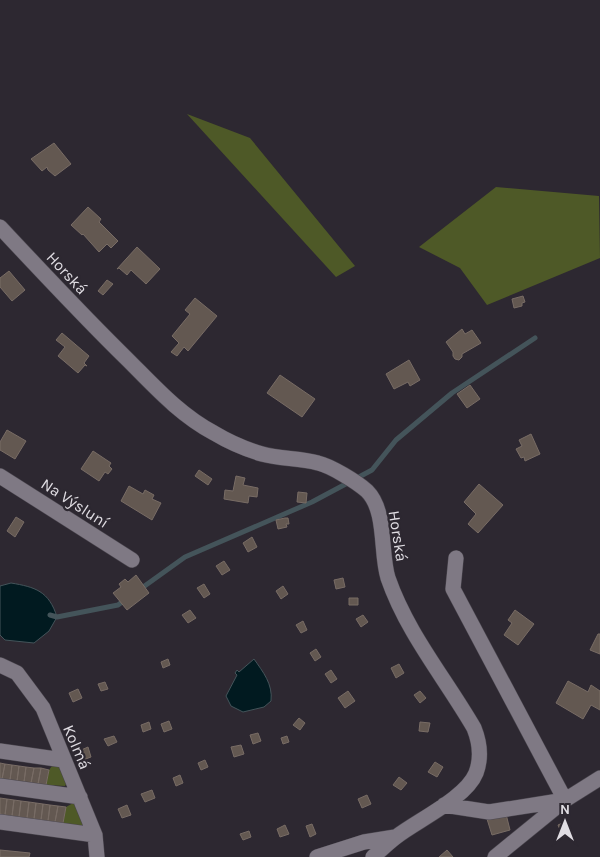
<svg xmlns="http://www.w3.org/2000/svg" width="600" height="857" font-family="Karla,sans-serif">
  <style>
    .green { fill: #4e5927 }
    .water { fill: #011a20; stroke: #44545a }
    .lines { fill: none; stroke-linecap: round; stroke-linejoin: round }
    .stream { stroke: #44545a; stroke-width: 5 }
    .building { fill: #635851; stroke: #786c65 }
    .minor-casing { stroke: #4a464e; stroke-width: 16 }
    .minor { stroke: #7f7984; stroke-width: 15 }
    .labels { text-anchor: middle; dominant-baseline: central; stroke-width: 4.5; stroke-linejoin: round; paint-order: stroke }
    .street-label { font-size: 16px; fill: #e0dde3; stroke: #2d2831 }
  </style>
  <rect width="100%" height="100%" fill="#2d2831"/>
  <path class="green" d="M187,114L250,138L355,266L336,277Z
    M496,187L599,196L600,258L487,305L460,268L419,247Z
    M54,763H59L67,783L65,786L46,785L49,770Z
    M75,802L85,828L71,826L63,823L66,807Z"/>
  <path class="water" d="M11,583C35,587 49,591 57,617L49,631L34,643L5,640L0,635V586Z
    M254,659C263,672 273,684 271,701L264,707L243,712L231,706L226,696L237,675L235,673L237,670L239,672Z"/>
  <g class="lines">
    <path class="stream" d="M139,590L185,557L312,502L372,470L396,440L452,393L535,338
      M50,615L57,617L118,605L126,599"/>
  </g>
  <path class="building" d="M54,143L71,164L55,176L48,170L47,167L42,171L31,159Z
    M88,207L101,219L99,222L118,241L111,248L107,244L99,252L83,234L82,235L71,225Z
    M137,247L160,269L146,284L131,270L127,275L119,268L117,269Z
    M9,271L25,290L12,301L0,287V278Z
    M107,280L113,284L103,295L98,291Z
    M523,296L525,302L522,303V306L514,308L512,299Z
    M195,298L217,316L188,351L184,347L177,356L171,352L179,343L172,336L190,314L185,310Z
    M462,329L465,334L472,330L481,343L462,354V357L459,360L455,359L453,356V352L446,342Z
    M62,333L89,356L84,363L87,366L85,365L78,373L58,356L65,347L56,340Z
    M409,360L420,380L410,386L408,382L394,389L386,374Z
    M280,375L315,399L302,417L267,393Z
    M470,385L480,399L467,408L457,394Z
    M7,430L26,441L15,459L0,450V442Z
    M531,434L540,454L525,461L524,457L521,458L516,449L522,446L519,440Z
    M93,451L111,463L109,466L112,469L108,474L105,472L99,481L81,469Z
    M199,470L212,479L208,485L195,476Z
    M236,476L245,478L243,485L258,488L257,497L249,496L248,503L224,499L225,490L233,491Z
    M479,484L503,505L478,533L468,524L476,514L464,502Z
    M129,486L143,494L145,490L154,495L152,499L161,503L152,520L121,501Z
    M298,492L307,493L306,503L297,502Z
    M16,517L24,522L15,537L7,531Z
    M285,518H288L289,524H286L287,527L278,529L276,520Z
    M252,537L257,547L248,552L243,543Z
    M224,561L230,570L222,575L216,566Z
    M136,575L149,593L127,610L113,593L121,587L119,584L125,579L128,582Z
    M343,578L345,587L336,589L334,580Z
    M204,584L210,594L204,598L197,588Z
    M283,586L288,594L281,599L276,591Z
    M349,598H358V605H349Z
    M190,610L196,618L188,623L182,615Z
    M515,610L534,624L518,645L504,635L512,623L508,620Z
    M363,615L368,622L361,627L356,619Z
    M303,621L307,630L301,633L296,625Z
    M598,634H600V654L590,650Z
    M316,649L321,657L315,661L310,653Z
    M168,659L170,665L163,668L161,662Z
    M399,664L404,673L396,678L391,668Z
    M331,670L337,679L331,683L325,674Z
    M568,681L588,692L591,685L600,691V710L591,705L583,719L556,703Z
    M105,682L108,689L101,691L98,684Z
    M78,689L82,698L73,702L69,693Z
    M348,691L355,701L345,708L338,698Z
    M420,691L426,698L420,703L414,695Z
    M299,718L305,723L300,730L293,725Z
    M169,721L172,729L164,732L161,724Z
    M149,722L151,729L143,732L141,725Z
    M420,722L430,723L428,732L419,731Z
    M258,733L261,741L253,744L250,735Z
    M114,736L117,742L108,746L104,739Z
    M287,736L289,742L283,744L281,738Z
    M241,745L244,754L234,757L231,747Z
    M88,747L91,757L83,760L79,751Z
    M205,760L208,767L201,770L198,763Z
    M435,762L443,767L437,777L428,772Z
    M0,763L5,764L2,779H0Z
    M5,764L12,765L10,780L2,779Z
    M12,765L19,766L17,781L10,780Z
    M19,766L26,767L24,782L17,781Z
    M26,767L34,768L31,783L24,782Z
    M34,768H41L38,784L31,783Z
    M41,768L49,770L46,785L38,784Z
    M180,775L183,783L176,786L173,778Z
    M399,777L407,783L401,790L393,785Z
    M152,790L155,798L145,802L141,794Z
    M367,795L371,804L362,808L358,799Z
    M0,798L7,799L5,815L0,814Z
    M7,799L14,800L12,816L5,815Z
    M14,800L21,801L19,817L12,816Z
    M21,801L29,802L27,818L19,817Z
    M29,802L36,803L34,819L27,818Z
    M36,803L43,804L41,820L34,819Z
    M43,804L50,805L48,821L41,820Z
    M50,805L58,806L55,822L48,821Z
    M127,805L131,815L122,818L118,809Z
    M58,806L66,807L63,823L55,822Z
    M506,814L510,830L492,835L487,819Z
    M567,821L572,833L563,837L558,825Z
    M312,824L316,834L310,837L306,826Z
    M285,825L289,834L280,837L277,829Z
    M249,831L251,837L243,840L240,834Z
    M0,850L30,853L29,857H0Z
    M447,850L453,857H439Z"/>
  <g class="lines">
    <defs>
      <path id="minor" d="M0,227C42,272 84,317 128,360C155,387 180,415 214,433C229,442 245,449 262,454C280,459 300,458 318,463C331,466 357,482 367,491C387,511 380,553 388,578C407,633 445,678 474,728C480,743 482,757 476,773C466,798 418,820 396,837C388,843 381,850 373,857
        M0,476L132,560
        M456,558L453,589L565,800L495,857
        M0,665L17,673L43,708L95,835L97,857
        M0,751L63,760
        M0,786L80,797
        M444,805L489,812L565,800L600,778
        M0,822L95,835
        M317,857L364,842L395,837"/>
    </defs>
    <use href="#minor" class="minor-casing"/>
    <use href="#minor" class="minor"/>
  </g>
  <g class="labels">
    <g class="street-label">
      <text transform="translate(67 273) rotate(47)">Horská</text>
      <text transform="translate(75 503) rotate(33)">Na Výsluní</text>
      <text transform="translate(398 536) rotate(81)">Horská</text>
      <text transform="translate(77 747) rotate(67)">Kolmá</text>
    </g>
  </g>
  <g transform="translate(565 822)" stroke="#2d2831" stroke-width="4" paint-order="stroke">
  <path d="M0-4L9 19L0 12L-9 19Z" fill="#e0dde3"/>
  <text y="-8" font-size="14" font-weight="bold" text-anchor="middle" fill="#e0dde3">N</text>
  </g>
</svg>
